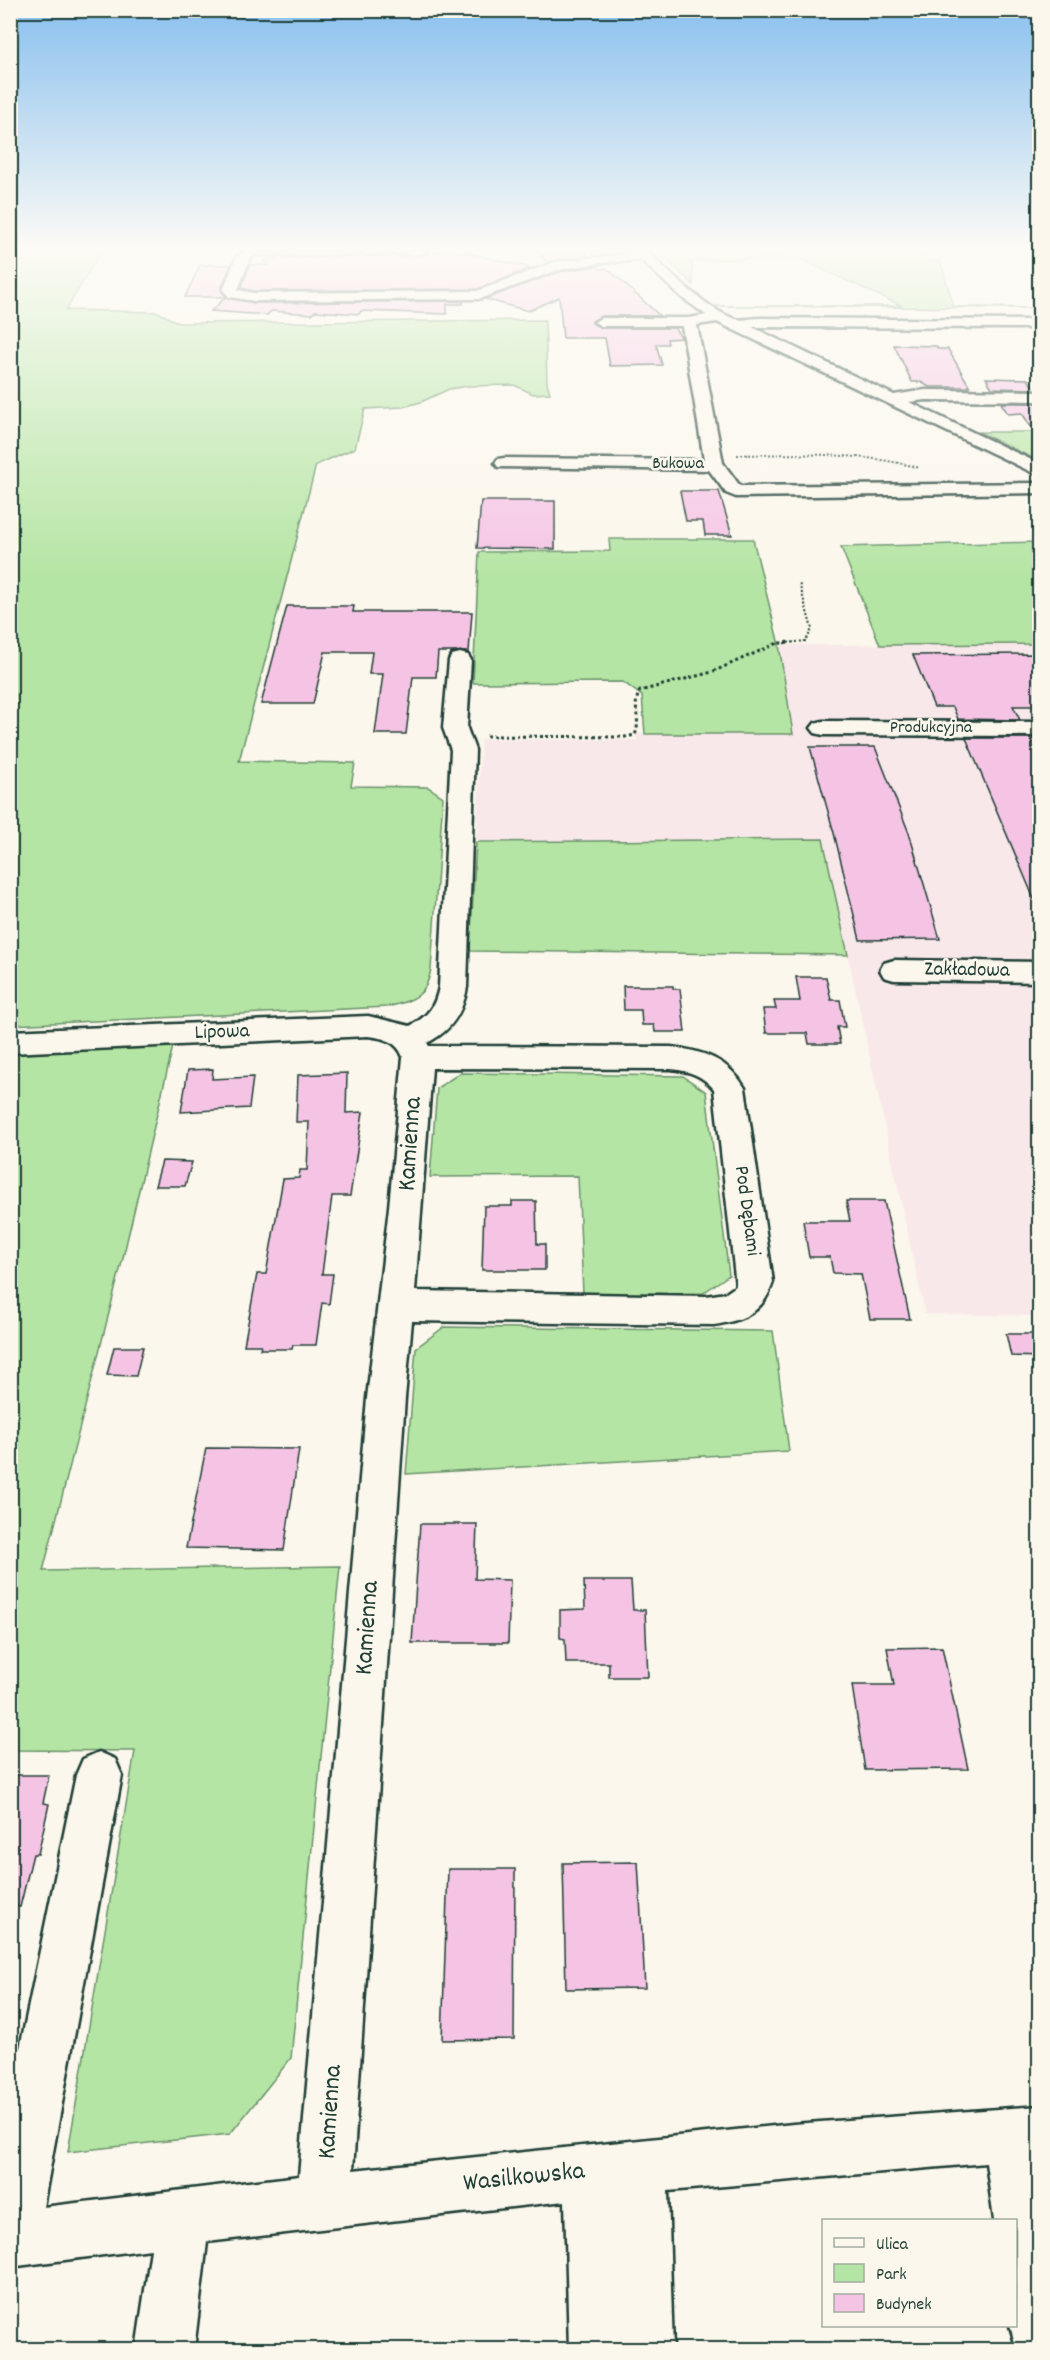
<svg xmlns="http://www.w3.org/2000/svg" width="1050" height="2360" font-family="Dekko,sans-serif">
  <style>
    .built { fill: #f9e8ea }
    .green { fill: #b5e5a4; stroke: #6a916c; stroke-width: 1.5 }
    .building { fill: #f5c4e5; stroke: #1f3d34; stroke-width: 1.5 }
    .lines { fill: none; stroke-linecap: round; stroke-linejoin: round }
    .minor-casing { stroke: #1f3d34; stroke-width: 5 }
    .path-far1 { stroke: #1f3d34; stroke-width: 2; stroke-dasharray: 2 2; stroke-linecap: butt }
    .path { stroke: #1f3d34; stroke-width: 3; stroke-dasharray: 3 3; stroke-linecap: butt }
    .minor { fill: #fbf7ec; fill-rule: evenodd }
    .labels { text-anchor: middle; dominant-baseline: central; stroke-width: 5; stroke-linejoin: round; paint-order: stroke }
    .far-street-label { font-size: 18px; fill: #1f3d34; stroke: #fbf7ec }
    .street-label { font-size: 21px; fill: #1f3d34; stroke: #fbf7ec }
    .near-street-label { font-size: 26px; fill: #1f3d34; stroke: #fbf7ec }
  </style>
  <rect width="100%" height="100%" fill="#fbf7ec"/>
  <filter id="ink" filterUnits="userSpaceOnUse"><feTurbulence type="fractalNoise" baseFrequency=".0167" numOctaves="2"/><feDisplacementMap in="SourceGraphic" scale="12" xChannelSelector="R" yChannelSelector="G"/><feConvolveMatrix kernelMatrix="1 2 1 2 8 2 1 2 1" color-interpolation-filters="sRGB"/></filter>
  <g filter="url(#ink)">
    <path class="built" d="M1039,644V1316L925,1314L823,839L476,842L481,739L637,740L636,734H793L779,645Z"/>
    <path class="green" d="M10,248H103L66,310L158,312L179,323L545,320L547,383L550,393L533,394L514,385L469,386L449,389L421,402L403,407L365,409L355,448L316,465L239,761L355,763L351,786L428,787L443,797L431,969C426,998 413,1000 387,1007L11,1025Z
      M655,248H922L928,262L940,261L954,307L1039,308L716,306H902L798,258L692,261L693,285Z
      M979,432H1039V461Z
      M609,539H753L779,645L793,734H645L642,696L623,682L473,683L479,552L610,551Z
      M1039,542V644L880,645L841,547Z
      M823,839L848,955L470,951L476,842Z
      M174,1042L122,1262L43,1571L340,1566L291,2058L230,2134L68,2152L135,1751L11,1750V1048Z
      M460,1073L683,1076L706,1092L729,1275L703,1293L583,1294L578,1176L430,1177L437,1088Z
      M444,1327L773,1331L789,1451L406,1474L416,1348Z"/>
    <path class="building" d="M447,248L531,268L477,289L254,291L241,288L250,265H268L264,260L297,257L420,256Z
      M535,248H582L589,256L547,263Z
      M200,265H231L221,289L226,297H185Z
      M597,266L600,269L607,268L660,316H601L592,323L601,328H674L682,338L667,339L668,344H656L662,365L610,366L605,338H563L559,297L528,311L485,299L559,272Z
      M226,297L254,303L463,301V304H447V314L361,311L359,314L315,311L312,314L271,311L267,315L211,311Z
      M894,345L936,346L938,349H948L970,387H929L921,382H912Z
      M986,378L1028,379L1034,389L992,388Z
      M1001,403H1040V441L1022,413L1008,414Z
      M680,491H719L732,535H705L703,521H686Z
      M481,501H555V549L477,548Z
      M287,606H354L353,612H472L469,652H438L436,677H413L406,734H375L383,674H369L372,652H325L313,704H261Z
      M1040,654V706H1013L1020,720L958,719L953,707H934L913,655Z
      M966,738H1030L1040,757V913Z
      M810,747H875L909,833L940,939L860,940L834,833Z
      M796,977H826L831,1000H840L845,1027H837L840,1044H809L807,1033H766L763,1009H776L774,1001H800Z
      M623,986H673V989H680L685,1032H655L654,1025H642L641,1010H624Z
      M213,1069L212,1079L253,1077L249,1108L181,1112L188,1070Z
      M347,1073L346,1113L363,1112L350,1196H332L322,1274H333L329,1304L322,1303L316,1345H293L292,1349H260L261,1345H244L257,1274H266L283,1179L299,1178L300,1170H307L309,1122H296L298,1075Z
      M162,1161L192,1162L185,1186H155Z
      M512,1201H536L537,1244H545V1270H482L484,1206H512Z
      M846,1201H884L910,1319H870L861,1274L833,1273L830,1257H809L803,1221H850Z
      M1006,1334H1040V1357L1011,1356Z
      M114,1347H143L136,1376L107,1375Z
      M206,1448L299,1449L284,1550L186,1548Z
      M420,1524H477L475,1579L510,1580L508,1643H412Z
      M584,1581H631L633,1610H645L648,1677H609V1663H566L565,1639L560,1638V1610L585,1609Z
      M942,1647L968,1769L865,1770L852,1685H894L887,1648Z
      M10,1775H49L43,1803L49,1804L38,1854H33L20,1907L10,1905Z
      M638,1862L645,1988L566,1989L563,1863Z
      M448,1869H515L514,2039L442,2040Z"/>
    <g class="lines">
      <defs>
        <path id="minor" d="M252,248H425L427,250L420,254L257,255L250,258L238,290L254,293L477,291L555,262L633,253L630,248H643C665,268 709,312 736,319C742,321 752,318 759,318L1040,320V328L752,327L894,395L925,390L1040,391V401L925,400L909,402L1040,464V476L717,322L697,325L723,463L740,486L1040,483V493L736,497L726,493L709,470L498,467L495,463L498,459L504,458L704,460L682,326H601L594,322L601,318H689L706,315L680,296L641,260L600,263L558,270L479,299L254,301L229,297L223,290L237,256Z
          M460,653L468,655L471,660L467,728L475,750L467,987C463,1013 451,1031 427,1043L429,1046L671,1047C703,1051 728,1059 745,1088L773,1282C764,1312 743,1321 714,1325L412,1321L405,1398L353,2170L793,2124L1040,2106V2350H1017L1010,2326H1016V2220H994L986,2163L668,2191L673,2350H569L565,2201L207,2242L194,2350H136L151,2249L10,2267V2097L76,1775L83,1759L99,1752L115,1759L122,1775L43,2207L299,2176L367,1398L389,1207L403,1057C397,1041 384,1038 368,1036L10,1053V1031L368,1016L410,1026C428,1016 435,1007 439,987L451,750L443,728L449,660L452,655ZM432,1068L671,1069C689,1071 702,1075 714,1089L736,1286L726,1293L706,1296L415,1291Z
          M823,721L1040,722V736L823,735L815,733L811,728L815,723Z
          M894,960L1040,962V982L894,980L884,977L880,970L884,963Z"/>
      </defs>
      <use href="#minor" class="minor-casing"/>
      <path class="path-far1" d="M737,455C799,454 860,452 920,468
        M776,644L806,641L812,629L799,583"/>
      <path class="path" d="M486,736L625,737L635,735C642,718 631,707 640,691L712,672L778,643L790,642"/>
      <use href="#minor" class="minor"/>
    </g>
  </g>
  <linearGradient id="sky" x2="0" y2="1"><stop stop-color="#89c0ef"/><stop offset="0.43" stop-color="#fdfbf6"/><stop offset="1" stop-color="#fdfbf6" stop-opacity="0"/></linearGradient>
  <rect width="1050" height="578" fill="url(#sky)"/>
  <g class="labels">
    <g class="far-street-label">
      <text x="678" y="464">Bukowa</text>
      <text x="931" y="728">Produkcyjna</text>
    </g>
    <g class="street-label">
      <text transform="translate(967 971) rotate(1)">Zakładowa</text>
      <text transform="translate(222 1033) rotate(-2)">Lipowa</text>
      <text transform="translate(746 1211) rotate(82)">Pod Dębami</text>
    </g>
    <g class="near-street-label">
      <text transform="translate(411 1144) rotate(-86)">Kamienna</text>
      <text transform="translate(368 1628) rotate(-86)">Kamienna</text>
      <text transform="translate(331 2112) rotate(-86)">Kamienna</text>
      <text transform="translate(524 2178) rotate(-6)">Wasilkowska</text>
    </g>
  </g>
  <rect width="1050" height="2360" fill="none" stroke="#fbf7ec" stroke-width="36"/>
  <rect x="18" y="18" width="1014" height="2324" fill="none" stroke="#1f3d34" stroke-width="2" filter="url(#ink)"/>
  <rect x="822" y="2219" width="195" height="108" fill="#fbf7ec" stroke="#a3ada2" stroke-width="1.5"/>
  <rect x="834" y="2238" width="30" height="9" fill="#fbf7ec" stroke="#a3ada2" stroke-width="1.5"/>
  <text x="876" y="2249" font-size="18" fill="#1f3d34">Ulica</text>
  <rect x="834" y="2264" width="30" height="18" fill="#b5e5a4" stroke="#a3ada2" stroke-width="1.5"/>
  <text x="876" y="2279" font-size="18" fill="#1f3d34">Park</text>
  <rect x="834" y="2294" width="30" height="18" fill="#f5c4e5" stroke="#a3ada2" stroke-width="1.5"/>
  <text x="876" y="2309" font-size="18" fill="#1f3d34">Budynek</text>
</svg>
